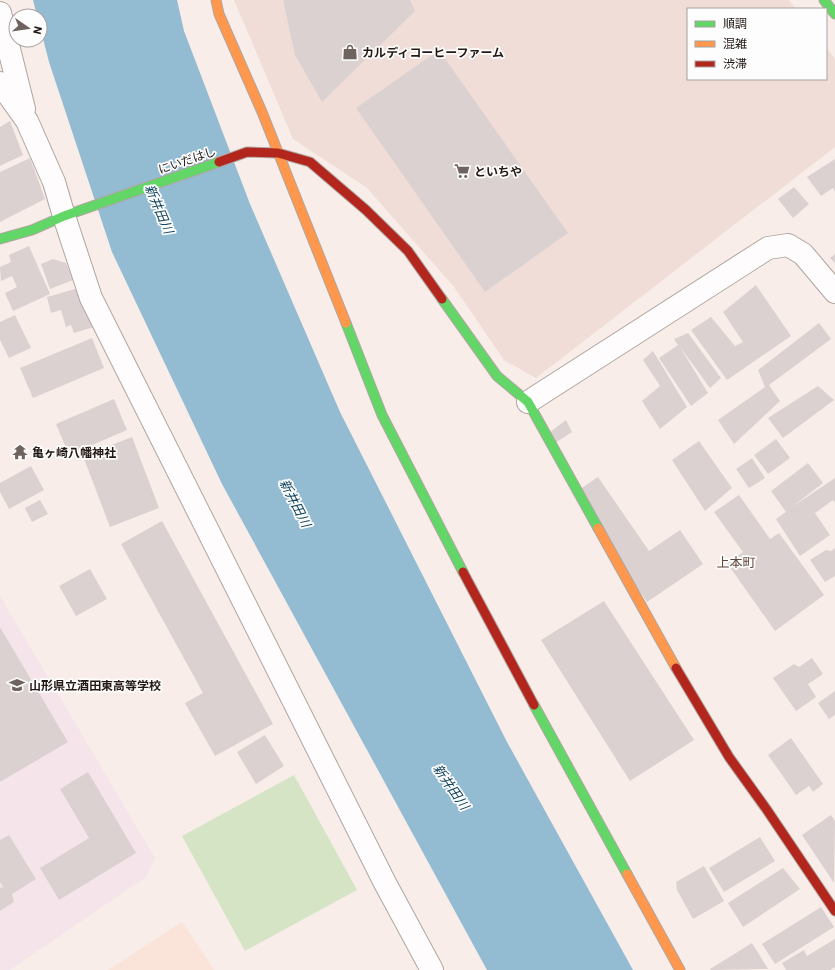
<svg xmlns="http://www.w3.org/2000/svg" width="835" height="970" font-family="'IBM Plex Sans','Noto Sans JP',sans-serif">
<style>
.commercial{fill:#f0ddd8}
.built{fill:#fae4d9}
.education{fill:#f5e5eb}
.green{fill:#d5e4c5}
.water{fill:#93bbd2}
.building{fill:#dcd1d1}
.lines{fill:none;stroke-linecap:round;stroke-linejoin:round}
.street-casing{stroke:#afa6a0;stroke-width:24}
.fast-casing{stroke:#afa6a0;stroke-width:11}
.slow-casing{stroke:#afa6a0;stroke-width:11}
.jam-casing{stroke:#afa6a0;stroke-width:11}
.street{stroke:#fefcfc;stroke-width:22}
.fast{stroke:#63d668;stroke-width:9}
.slow{stroke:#ff974d;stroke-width:9}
.jam{stroke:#b3261e;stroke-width:9}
.labels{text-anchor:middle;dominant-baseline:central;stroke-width:3.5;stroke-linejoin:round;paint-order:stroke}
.poi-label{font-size:12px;font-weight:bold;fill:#231813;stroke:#fdfdfd;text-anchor:start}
.street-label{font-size:12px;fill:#231813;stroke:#fdfdfd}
.water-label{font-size:13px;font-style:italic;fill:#10445c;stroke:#fdfdfd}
.neighbourhood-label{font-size:13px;fill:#5f4639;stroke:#fdfdfd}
</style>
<rect width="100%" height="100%" fill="#f8ede8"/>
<!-- commercial -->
<path class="commercial" d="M 234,0 L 789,0 L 796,9 L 688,9 L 688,79 L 826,79 L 826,47 L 835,59 L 835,147 L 536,378 L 504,360 L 454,287 L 367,188 L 293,139 Z"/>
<!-- built -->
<path class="built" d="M 182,922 L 214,970 L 108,970 Z"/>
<!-- education -->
<path class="education" d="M 0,596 L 155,858 L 146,877 L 10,970 L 0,970 Z"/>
<!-- green -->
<path class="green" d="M 294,775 L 357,890 L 245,951 L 182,836 Z"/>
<!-- water -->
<path class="water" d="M 33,0 L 177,0 L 184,31 L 250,204 L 340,412 L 507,742 L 633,970 L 487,970 L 222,484 L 112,252 L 49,62 L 40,27 L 40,16 L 37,16 Z"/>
<!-- building -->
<path class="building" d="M 283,0 L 410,0 L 415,11 L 322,102 L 295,55 Z
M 439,50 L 568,233 L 485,292 L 356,108 Z
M 10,121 L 23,155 L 0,166 L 0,127 Z
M 30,158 L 45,199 L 0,222 L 0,172 Z
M 835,159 L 835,192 L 833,188 L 821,196 L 807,177 Z
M 794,187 L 809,204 L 793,218 L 778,199 Z
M 29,246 L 50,294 L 13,311 L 5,293 L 17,287 L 12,276 L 1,281 L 0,267 L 11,262 L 9,255 Z
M 835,254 L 835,263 L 830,258 Z
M 53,259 L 66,263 L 73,280 L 50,289 L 41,264 Z
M 756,285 L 791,336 L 727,380 L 691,330 L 711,317 L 735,346 L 743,342 L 723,312 Z
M 82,287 L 94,327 L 74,333 L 71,325 L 66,327 L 61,310 L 51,313 L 47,297 Z
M 15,315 L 31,348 L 9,358 L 0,340 L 0,322 Z
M 819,323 L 831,339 L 769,385 L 780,401 L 734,444 L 718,420 L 765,387 L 758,370 Z
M 688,333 L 721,378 L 710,388 L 680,347 L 708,393 L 691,406 L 659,358 L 678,345 L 674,339 Z
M 92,338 L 104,368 L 33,398 L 20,368 Z
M 653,351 L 687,407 L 660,429 L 642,401 L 660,386 L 643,360 Z
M 818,386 L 834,400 L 783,438 L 768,418 Z
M 114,399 L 127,430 L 69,455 L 56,424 Z
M 566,420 L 572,432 L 552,445 L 546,435 Z
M 132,437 L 159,508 L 110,527 L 83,456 Z
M 776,439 L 790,458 L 768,474 L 754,455 Z
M 699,441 L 732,488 L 705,511 L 672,460 Z
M 752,458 L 765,478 L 749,488 L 736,469 Z
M 808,463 L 823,483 L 792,507 L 835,478 L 835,503 L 833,500 L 815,513 L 830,535 L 800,556 L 776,519 L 786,512 L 771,491 Z
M 31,466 L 44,490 L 9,509 L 0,492 L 0,483 Z
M 598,477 L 649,551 L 680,530 L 703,564 L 647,602 L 573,494 Z
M 739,495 L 770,539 L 779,533 L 824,595 L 775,631 L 727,563 L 743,552 L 714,512 Z
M 40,500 L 48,514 L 32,522 L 25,508 Z
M 162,521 L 273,724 L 215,756 L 185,703 L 203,693 L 121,544 Z
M 835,548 L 835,576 L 825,582 L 810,560 L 826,550 L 831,551 Z
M 90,569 L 107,599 L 76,616 L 59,586 Z
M 604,601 L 694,740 L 630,781 L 541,640 Z
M 0,627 L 68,742 L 0,782 Z
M 812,658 L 823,674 L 808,684 L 816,697 L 796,711 L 773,678 L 794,664 L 799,667 Z
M 835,691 L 835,715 L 829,719 L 818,703 Z
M 265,735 L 284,766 L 256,784 L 237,752 Z
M 791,738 L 823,784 L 813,792 L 809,786 L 796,795 L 768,755 Z
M 88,772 L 136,853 L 59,900 L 40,868 L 89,838 L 60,789 Z
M 831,815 L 835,821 L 834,883 L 802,835 Z
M 9,835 L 36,879 L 12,894 L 14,902 L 0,911 L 0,888 L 3,887 L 0,882 L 0,840 Z
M 760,837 L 775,861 L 724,892 L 709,868 Z
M 704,866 L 724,901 L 693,919 L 677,890 L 676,882 Z
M 783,868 L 800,889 L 743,927 L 728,903 Z
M 821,907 L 834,927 L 775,964 L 762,944 Z
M 835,939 L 835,967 L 830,970 L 786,970 L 782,963 L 804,950 L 807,956 Z
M 752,943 L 768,969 L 711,970 L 710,969 Z"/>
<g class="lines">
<defs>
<path id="street" d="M 0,13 L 24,109
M 0,83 L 27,121 L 54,182 L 64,216 L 91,298 L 385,883 L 432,970
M 528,402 L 768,248 L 788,245 L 803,254 L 835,292"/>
<path id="fast" d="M 824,0 L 835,14
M 0,239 L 32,230 L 64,216 L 219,162
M 442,299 L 497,376 L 528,402 L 598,528
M 346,323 L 382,415 L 463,572
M 534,705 L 627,874"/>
<path id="slow" d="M 216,0 L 219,14 L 262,112 L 346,323
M 598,528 L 676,668
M 627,874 L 680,970"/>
<path id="jam" d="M 219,162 L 247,152 L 278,153 L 310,162 L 366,210 L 408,251 L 442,299
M 463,572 L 534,705
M 676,668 L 729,757 L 767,810 L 835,911"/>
</defs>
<!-- street casing -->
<use href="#street" class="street-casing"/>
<!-- fast casing -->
<use href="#fast" class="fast-casing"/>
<!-- slow casing -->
<use href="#slow" class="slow-casing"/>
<!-- jam casing -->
<use href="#jam" class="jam-casing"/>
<!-- street -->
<use href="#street" class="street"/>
<!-- fast -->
<use href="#fast" class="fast"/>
<!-- slow -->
<use href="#slow" class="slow"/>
<!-- jam -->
<use href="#jam" class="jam"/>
</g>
<!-- icons -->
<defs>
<symbol id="shop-bare" viewBox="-9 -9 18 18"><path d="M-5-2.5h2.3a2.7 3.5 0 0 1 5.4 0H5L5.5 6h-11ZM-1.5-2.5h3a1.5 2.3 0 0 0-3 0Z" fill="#6e635e" stroke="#fdfdfd" stroke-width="2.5" paint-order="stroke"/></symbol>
<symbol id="supermarket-bare" viewBox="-9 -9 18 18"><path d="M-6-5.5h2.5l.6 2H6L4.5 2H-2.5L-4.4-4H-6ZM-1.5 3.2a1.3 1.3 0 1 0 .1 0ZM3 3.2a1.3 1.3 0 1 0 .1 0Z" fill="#6e635e" stroke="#fdfdfd" stroke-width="2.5" paint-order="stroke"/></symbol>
<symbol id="temple-bare" viewBox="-9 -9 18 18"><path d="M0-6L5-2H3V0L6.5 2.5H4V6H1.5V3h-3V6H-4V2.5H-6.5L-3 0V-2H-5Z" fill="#6e635e" stroke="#fdfdfd" stroke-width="2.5" paint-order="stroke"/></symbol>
<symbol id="school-bare" viewBox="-9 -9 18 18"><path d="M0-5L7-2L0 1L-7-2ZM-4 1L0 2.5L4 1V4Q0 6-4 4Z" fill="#6e635e" stroke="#fdfdfd" stroke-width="2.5" paint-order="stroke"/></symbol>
</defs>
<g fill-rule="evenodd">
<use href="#shop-bare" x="339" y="41" width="22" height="22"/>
<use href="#supermarket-bare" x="451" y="160" width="22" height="22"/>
<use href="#temple-bare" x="9" y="441" width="22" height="22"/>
<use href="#school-bare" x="6" y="674" width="22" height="22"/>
</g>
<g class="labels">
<!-- poi labels -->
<g class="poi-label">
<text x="362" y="52">カルディコーヒーファーム</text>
<text x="474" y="171">といちや</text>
<text x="32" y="452">亀ヶ崎八幡神社</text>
<text x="29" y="685">山形県立酒田東高等学校</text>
</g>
<!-- street labels -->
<g class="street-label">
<text transform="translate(187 160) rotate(-19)">にいだはし</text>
</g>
<!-- water labels -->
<g class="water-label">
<text transform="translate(159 209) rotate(67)">新井田川</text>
<text transform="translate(295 503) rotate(63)">新井田川</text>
<text transform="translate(451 787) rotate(55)">新井田川</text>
</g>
<!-- neighbourhood labels -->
<g class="neighbourhood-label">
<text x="736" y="562">上本町</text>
</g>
</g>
<!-- legend -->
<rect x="687" y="8" width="140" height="72" fill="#fdfdfd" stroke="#a6a19f"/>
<rect x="695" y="21" width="20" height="6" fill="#63d668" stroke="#a6a19f"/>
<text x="723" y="28" font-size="12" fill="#231813">順調</text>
<rect x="695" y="41" width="20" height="6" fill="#ff974d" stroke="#a6a19f"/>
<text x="723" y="48" font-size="12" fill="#231813">混雑</text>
<rect x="695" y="61" width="20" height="6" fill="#b3261e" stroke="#a6a19f"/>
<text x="723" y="68" font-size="12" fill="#231813">渋滞</text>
<!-- north arrow -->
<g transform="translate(28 28) rotate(103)"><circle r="19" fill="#fdfdfd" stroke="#a6a19f"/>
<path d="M0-3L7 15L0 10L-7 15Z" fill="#6e635e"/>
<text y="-6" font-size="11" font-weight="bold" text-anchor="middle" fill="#231813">N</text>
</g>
</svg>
